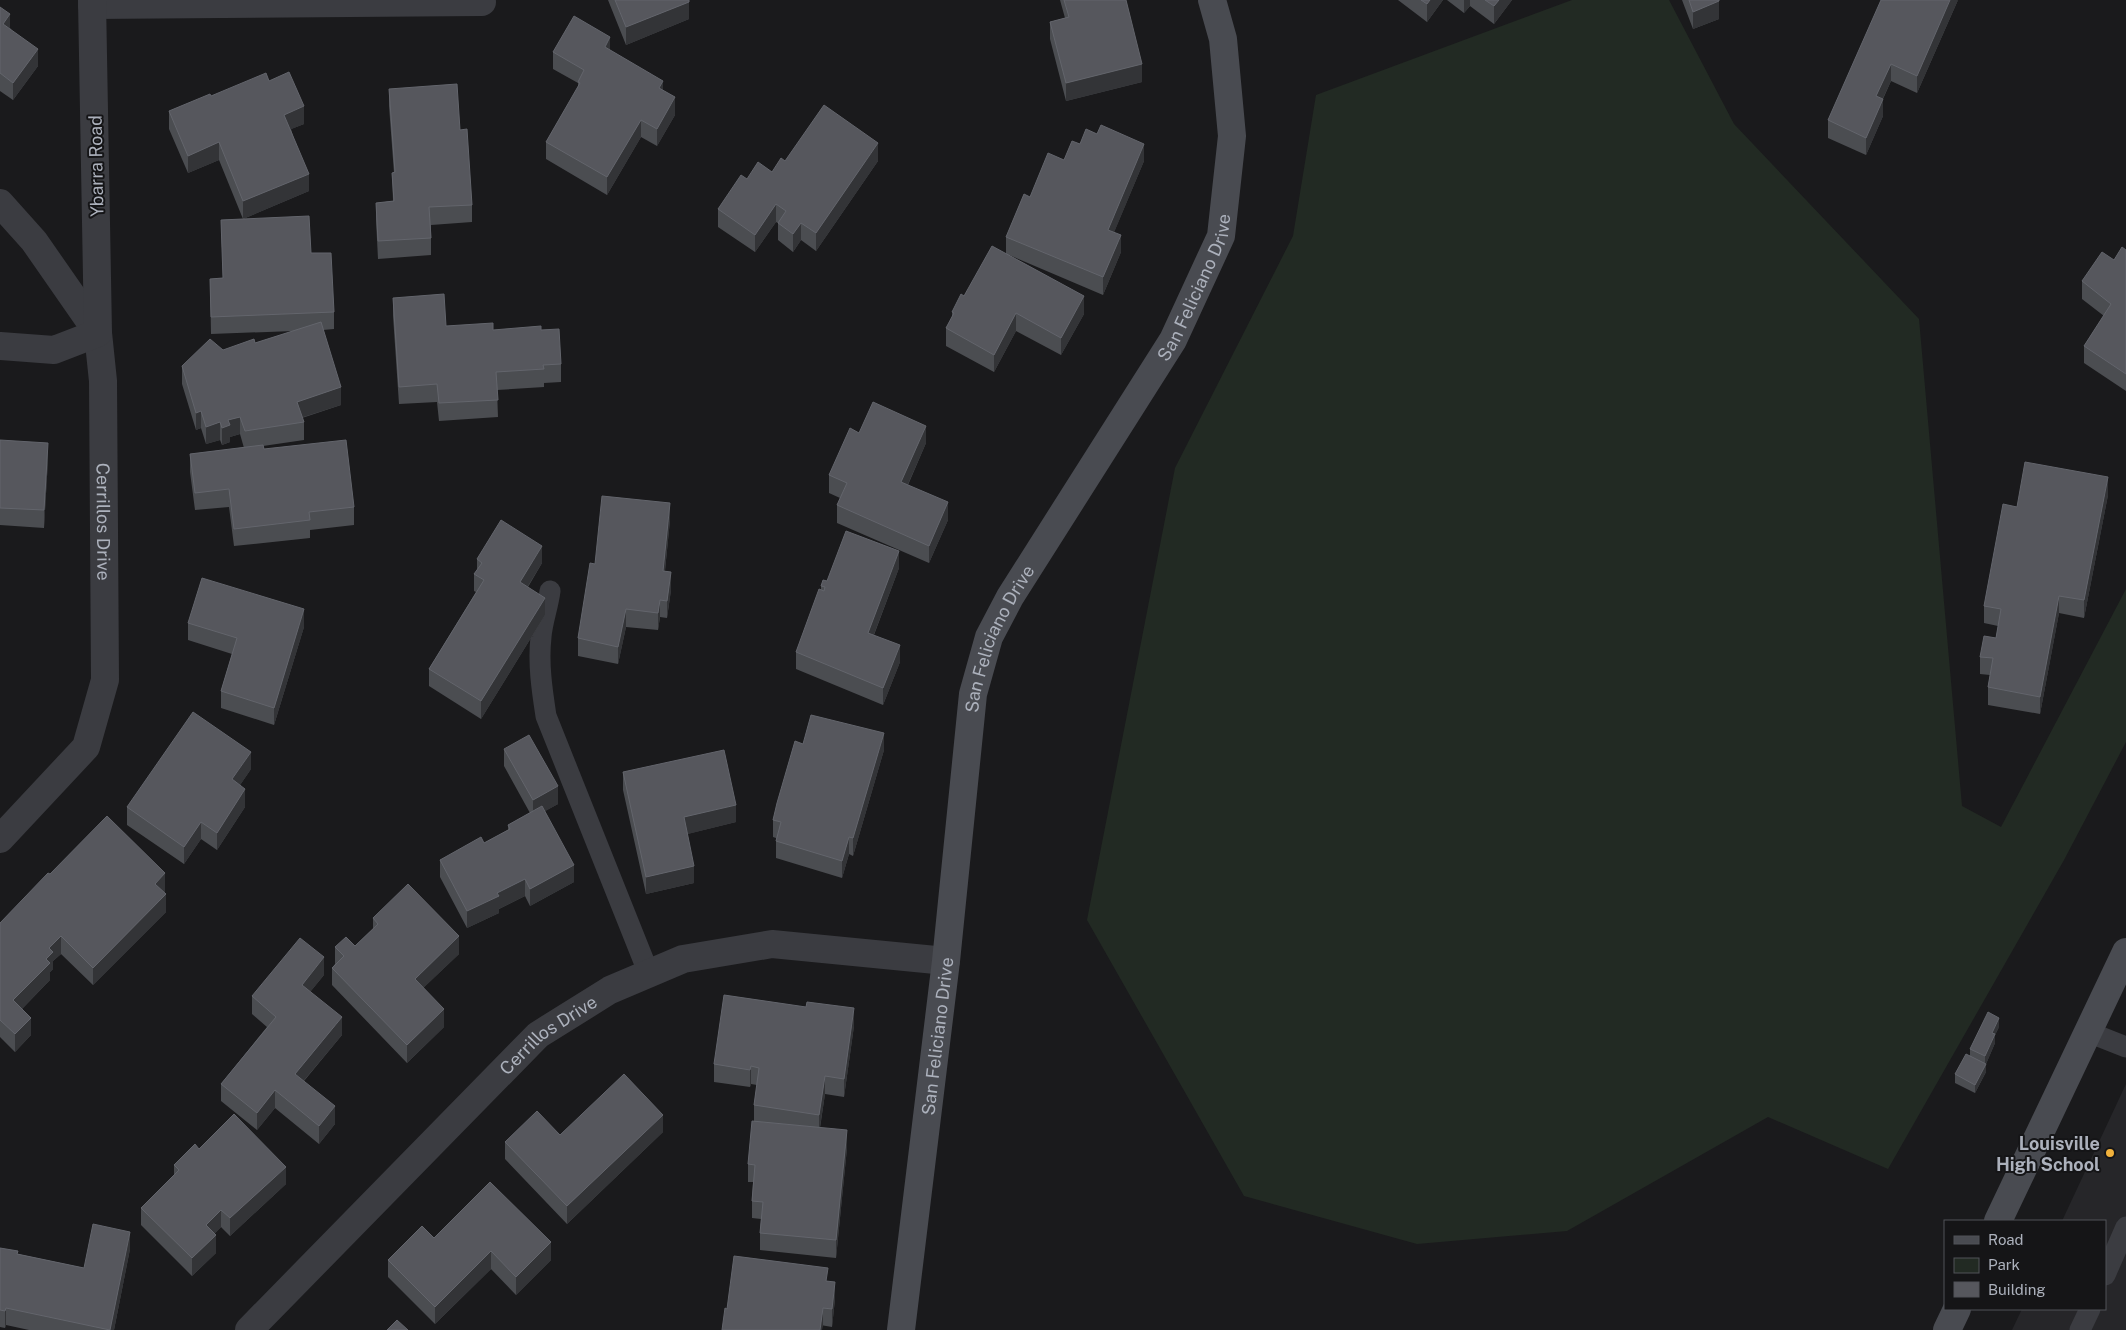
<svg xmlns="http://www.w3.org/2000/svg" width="2126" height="1330" font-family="'Public Sans',sans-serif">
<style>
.built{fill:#262629}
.green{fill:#222a23}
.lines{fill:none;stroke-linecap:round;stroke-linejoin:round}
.lane{stroke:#3b3c41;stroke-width:21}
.street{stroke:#3b3c41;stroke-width:28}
.secondary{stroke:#494b51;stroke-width:28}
.wall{fill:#4b4d51}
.shaded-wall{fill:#333437}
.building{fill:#56575d;stroke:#63656c}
.poi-dot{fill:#f2b23c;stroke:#151517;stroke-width:2}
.labels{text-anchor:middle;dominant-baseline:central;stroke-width:4;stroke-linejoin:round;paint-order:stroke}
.street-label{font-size:18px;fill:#acb1bc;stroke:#151517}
.poi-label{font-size:18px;font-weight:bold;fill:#acb1bc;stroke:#151517;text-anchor:end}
</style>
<rect width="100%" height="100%" fill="#1a1a1c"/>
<!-- built -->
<path class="built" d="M 2126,1084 L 2126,1330 L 2012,1330 L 2022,1309 L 2105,1309 L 2105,1221 L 2062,1221 Z"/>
<!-- green -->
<path class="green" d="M 1572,0 L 1669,0 L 1734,124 L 1919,319 L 1962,806 L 2001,827 L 2126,589 L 2126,742 L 2064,860 L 1888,1169 L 1768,1117 L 1567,1231 L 1417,1244 L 1244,1196 L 1087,920 L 1175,468 L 1293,236 L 1316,95 Z"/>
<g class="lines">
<!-- lane -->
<path class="lane" d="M 550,591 C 548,607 542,622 541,637 C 538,663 542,690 546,716 L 649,974
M 2088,1032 L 2126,1047
M 2105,1275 L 2126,1227
M 2080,1330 L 2090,1309"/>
<!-- street -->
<g class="street">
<path d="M 92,5 L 482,2"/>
<path id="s1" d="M 0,203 L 34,241 L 98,333 L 103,381 L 105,680 L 86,747 L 0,839"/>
<path d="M 0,346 L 54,350 L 98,333 L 92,0"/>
<path id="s2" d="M 249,1330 L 538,1035 L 610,990 L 683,959 L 772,944 L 946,961"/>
</g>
<!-- secondary -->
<g class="secondary">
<path d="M 1998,1221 L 2126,952"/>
<path id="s3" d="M 901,1330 L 946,961 L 973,694 L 989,637 L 1010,597 L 1173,340 L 1221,236 L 1232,136 L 1223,39 L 1212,0"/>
<path d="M 1947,1330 L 1957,1309"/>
</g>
</g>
<!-- wall -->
<path class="wall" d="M 608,0 L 689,0 L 689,19 L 626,45 Z
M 1060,0 L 1126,0 L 1142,82 L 1066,101 L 1050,39 L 1050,22 L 1065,18 Z
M 1398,0 L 1443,0 L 1427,22 Z
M 1447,0 L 1512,0 L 1494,24 L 1470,6 L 1464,13 Z
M 1682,0 L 1719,0 L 1719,19 L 1693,29 Z
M 1958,0 L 1917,93 L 1891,81 L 1883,99 L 1883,116 L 1866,155 L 1828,138 L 1828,120 Z
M 0,7 L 10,28 L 38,66 L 13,100 L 0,91 Z
M 610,50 L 663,90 L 675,115 L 657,146 L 641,137 L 607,195 L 546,159 L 546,142 L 578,88 L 578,83 L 553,69 L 553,52 Z
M 269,81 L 304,124 L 291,129 L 309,191 L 243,219 L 311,253 L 334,312 L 334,329 L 323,330 L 341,405 L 302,418 L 304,422 L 304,440 L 263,446 L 264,449 L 354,507 L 354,525 L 310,530 L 310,538 L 234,546 L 229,507 L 195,510 L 190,472 L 190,454 L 244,448 L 240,434 L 230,437 L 230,442 L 222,445 L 220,440 L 206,444 L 201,428 L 196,430 L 182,384 L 182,366 L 223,350 L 255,343 L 294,331 L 211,334 L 210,279 L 223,278 L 221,220 L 243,219 L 219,160 L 188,173 L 169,129 L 169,111 L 211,96 Z
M 389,89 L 460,130 L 472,205 L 472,222 L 431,225 L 431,255 L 378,259 L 376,220 L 376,203 L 393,201 L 392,173 L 394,173 L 389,106 Z
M 1080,144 L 1144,161 L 1114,232 L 1121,252 L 1103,295 L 1009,255 L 1084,314 L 1061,355 L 1016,331 L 994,372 L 946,346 L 946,328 L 952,318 L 952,312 L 964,296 L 1006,254 L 1006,237 L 1030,197 Z
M 785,161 L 878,161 L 816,251 L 801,240 L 793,252 L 778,240 L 778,223 L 776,222 L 755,252 L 718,227 L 718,209 L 747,179 L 772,172 Z
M 2126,250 L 2126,391 L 2084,363 L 2084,346 L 2104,316 L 2082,299 L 2082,281 L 2114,260 Z
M 393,298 L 446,326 L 493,330 L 541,330 L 561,364 L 561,382 L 544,383 L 544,387 L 497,390 L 498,417 L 439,421 L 437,402 L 399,404 L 393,316 Z
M 859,433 L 926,443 L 908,485 L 948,520 L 929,563 L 837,523 L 837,505 L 840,498 L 829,493 L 829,475 Z
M 0,440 L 48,460 L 44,528 L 0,525 Z
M 2108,495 L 2084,618 L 2059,613 L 2040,714 L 1988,705 L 1988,687 L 1990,675 L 1980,674 L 1980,657 L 1996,638 L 1998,626 L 1984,623 L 1984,606 L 2017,507 Z
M 670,520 L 665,571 L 671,590 L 667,618 L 660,617 L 658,630 L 626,627 L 618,664 L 578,656 L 578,638 L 595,564 Z
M 477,559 L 542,563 L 528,587 L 545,615 L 481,719 L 429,686 L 429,669 L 476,592 L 474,591 L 474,574 L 477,570 Z
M 899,568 L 874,635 L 900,662 L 883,705 L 796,669 L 796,652 L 821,590 L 821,586 L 827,581 Z
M 188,623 L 304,627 L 274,725 L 221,708 L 221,691 L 232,654 L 188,640 Z
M 803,744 L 884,750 L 853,856 L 849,854 L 842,878 L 776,858 L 776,838 L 773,837 L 773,820 Z
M 504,749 L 558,804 L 545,811 L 574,882 L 530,906 L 525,896 L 499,909 L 499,913 L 467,928 L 440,877 L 440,860 L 484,843 L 508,830 L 508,825 L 530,813 L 504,766 Z
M 251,769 L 240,785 L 245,807 L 217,850 L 201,839 L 184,864 L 127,825 L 127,807 Z
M 623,772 L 736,822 L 687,834 L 694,883 L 646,894 L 623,790 Z
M 50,874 L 165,891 L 164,892 L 166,912 L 93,985 L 61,954 L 53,961 L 53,969 L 50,972 L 50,980 L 22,1009 L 31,1035 L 15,1052 L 0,1037 L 0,923 Z
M 373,918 L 459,954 L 423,988 L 444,1027 L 407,1063 L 332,985 L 332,968 L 335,964 L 335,947 L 355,946 L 373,929 Z
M 324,975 L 310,992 L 342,1035 L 304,1081 L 335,1124 L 319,1144 L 275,1108 L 257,1130 L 221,1101 L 221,1084 L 267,1027 L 252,1014 L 252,996 Z
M 854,1026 L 844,1097 L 825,1094 L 820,1128 L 847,1148 L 836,1258 L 760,1250 L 760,1233 L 761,1219 L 752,1218 L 752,1201 L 753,1182 L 748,1182 L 748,1164 L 754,1122 L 754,1105 L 757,1085 L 751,1084 L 750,1087 L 714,1082 L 714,1064 Z
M 1999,1027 L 1995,1035 L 1995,1043 L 1986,1064 L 1986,1072 L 1975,1093 L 1955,1083 L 1955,1074 L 1970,1055 L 1970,1049 Z
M 663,1132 L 567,1224 L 505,1159 L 505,1142 L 560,1135 Z
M 199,1149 L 286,1184 L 230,1236 L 221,1227 L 214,1234 L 216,1253 L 192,1276 L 141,1225 L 141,1208 L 174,1175 L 174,1165 Z
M 434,1238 L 551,1260 L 516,1295 L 491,1269 L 435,1324 L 388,1277 L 388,1260 Z
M 0,1248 L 18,1254 L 84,1268 L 130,1249 L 114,1330 L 29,1330 L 6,1325 L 5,1328 L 0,1327 Z
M 828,1281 L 835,1299 L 832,1327 L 727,1309 Z"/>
<!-- shaded-wall -->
<path class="shaded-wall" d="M 1430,0 L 1443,0 L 1427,22 L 1427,4 Z
M 1464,0 L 1470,0 L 1470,6 L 1464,13 Z
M 1499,0 L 1512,0 L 1494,24 L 1494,6 Z
M 1950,0 L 1958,0 L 1917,93 L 1917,76 Z
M 1719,1 L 1719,19 L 1693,29 L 1693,12 Z
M 689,2 L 689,19 L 626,45 L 626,27 Z
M 10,14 L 10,32 L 3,24 Z
M 610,37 L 610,55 L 605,47 Z
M 38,49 L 38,66 L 13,100 L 13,83 Z
M 1142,64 L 1142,82 L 1066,101 L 1066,83 Z
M 1891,64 L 1891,81 L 1876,113 L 1876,96 Z
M 663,81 L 663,98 L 659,88 Z
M 675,97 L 675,115 L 657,146 L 657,129 Z
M 1883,99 L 1883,116 L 1866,155 L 1866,138 Z
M 304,106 L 304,124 L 284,132 L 284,115 Z
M 641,120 L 641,137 L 607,195 L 607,177 Z
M 219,142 L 219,160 L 188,173 L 188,156 Z
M 878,143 L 878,161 L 816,251 L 816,233 Z
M 1144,144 L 1144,161 L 1108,247 L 1108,230 Z
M 309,174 L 309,191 L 243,219 L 243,201 Z
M 776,204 L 776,222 L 755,252 L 755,235 Z
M 801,223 L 801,240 L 793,252 L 793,234 Z
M 1121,235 L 1121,252 L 1103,295 L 1103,277 Z
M 1084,296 L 1084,314 L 1061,355 L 1061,338 Z
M 1016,313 L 1016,331 L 994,372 L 994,355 Z
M 341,387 L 341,405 L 297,419 L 297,402 Z
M 201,411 L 201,428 L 196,430 L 196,413 Z
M 240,417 L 240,434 L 230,437 L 230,442 L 222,445 L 222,428 L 228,420 Z
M 220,422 L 220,440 L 206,444 L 206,427 Z
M 926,426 L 926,443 L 901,500 L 901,482 Z
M 48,443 L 48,460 L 44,528 L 44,510 Z
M 2108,477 L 2108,495 L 2084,618 L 2084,600 Z
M 948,502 L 948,520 L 929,563 L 929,546 Z
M 670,503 L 670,520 L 663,589 L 663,571 Z
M 542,546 L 542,563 L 520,599 L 520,582 Z
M 899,551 L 899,568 L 868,650 L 868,633 Z
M 671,572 L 671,590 L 667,618 L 667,601 Z
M 2059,596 L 2059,613 L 2040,714 L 2040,697 Z
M 545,598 L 545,615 L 481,719 L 481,701 Z
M 660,600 L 660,617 L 658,630 L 658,613 Z
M 304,609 L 304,627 L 274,725 L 274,708 Z
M 626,609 L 626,627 L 618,664 L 618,647 Z
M 900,645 L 900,662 L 883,705 L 883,688 Z
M 884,733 L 884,750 L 853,856 L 853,838 Z
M 251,752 L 251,769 L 232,797 L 232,779 Z
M 558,786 L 558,804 L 533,818 L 533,800 Z
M 245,789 L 245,807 L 217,850 L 217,833 Z
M 736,805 L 736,822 L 684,835 L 684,817 Z
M 201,822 L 201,839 L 184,864 L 184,847 Z
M 849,837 L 849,854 L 842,878 L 842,861 Z
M 574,865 L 574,882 L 530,906 L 530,889 Z
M 694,866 L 694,883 L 646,894 L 646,877 Z
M 165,873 L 165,891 L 155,901 L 155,884 Z
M 525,879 L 525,896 L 499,909 L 499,913 L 467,928 L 467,911 L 497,893 Z
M 166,894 L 166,912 L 93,985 L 93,968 Z
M 61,936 L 61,954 L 53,961 L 53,969 L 50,972 L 50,980 L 13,1018 L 13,1000 L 46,959 L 49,948 Z
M 459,936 L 459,954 L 415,996 L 415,979 Z
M 324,957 L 324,975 L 302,1002 L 302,985 Z
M 854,1008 L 854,1026 L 844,1097 L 844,1079 Z
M 444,1009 L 444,1027 L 407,1063 L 407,1045 Z
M 342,1017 L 342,1035 L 295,1091 L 295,1074 Z
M 31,1018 L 31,1035 L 15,1052 L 15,1034 Z
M 1999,1018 L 1999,1027 L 1995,1035 L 1995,1043 L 1986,1064 L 1986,1072 L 1975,1093 L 1975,1085 L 1985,1065 L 1985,1056 L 1992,1033 Z
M 751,1066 L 751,1084 L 750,1087 L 750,1070 Z
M 825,1076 L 825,1094 L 819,1133 L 819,1115 Z
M 275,1090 L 275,1108 L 257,1130 L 257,1113 Z
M 335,1106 L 335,1124 L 319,1144 L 319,1126 Z
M 663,1115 L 663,1132 L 567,1224 L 567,1206 Z
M 847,1130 L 847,1148 L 836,1258 L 836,1240 Z
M 286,1167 L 286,1184 L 230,1236 L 230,1218 Z
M 221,1210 L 221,1227 L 206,1243 L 206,1225 Z
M 130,1232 L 130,1249 L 114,1330 L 110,1330 Z
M 216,1235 L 216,1253 L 192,1276 L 192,1258 Z
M 551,1242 L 551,1260 L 516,1295 L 516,1277 Z
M 491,1251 L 491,1269 L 435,1324 L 435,1307 Z
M 835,1282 L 835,1299 L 832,1327 L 832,1309 Z
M 6,1308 L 6,1325 L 5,1328 L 5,1311 Z
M 823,1308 L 823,1326 L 822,1330 L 820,1330 Z"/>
<!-- building -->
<path class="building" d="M 615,0 L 689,0 L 689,2 L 626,27 Z
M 1064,0 L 1126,0 L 1142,64 L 1066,83 L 1050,22 L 1069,17 Z
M 1421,0 L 1430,0 L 1427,4 Z
M 1485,0 L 1499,0 L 1494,6 Z
M 1689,0 L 1719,0 L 1719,1 L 1693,12 Z
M 1881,0 L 1950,0 L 1917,76 L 1891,64 L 1876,96 L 1883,99 L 1866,138 L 1828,120 Z
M 0,7 L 10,14 L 3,24 L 38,49 L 13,83 L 0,73 Z
M 574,16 L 610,37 L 605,47 L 663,81 L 659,88 L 675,97 L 657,129 L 641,120 L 607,177 L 546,142 L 580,83 L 578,82 L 584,70 L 553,52 Z
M 289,72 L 304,106 L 284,115 L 309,174 L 243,201 L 219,142 L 188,156 L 169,111 L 210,94 L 211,96 L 266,73 L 269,81 Z
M 457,84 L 460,130 L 467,129 L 472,205 L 429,207 L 431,238 L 378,241 L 376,203 L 394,201 L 392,173 L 395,172 L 389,89 Z
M 824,105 L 878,143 L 816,233 L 801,223 L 793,234 L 778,223 L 786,211 L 776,204 L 755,235 L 718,209 L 741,175 L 747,179 L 758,162 L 772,172 L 781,158 L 785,161 Z
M 1101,125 L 1144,144 L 1108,230 L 1121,235 L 1103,277 L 1006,237 L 1024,194 L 1030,197 L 1048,153 L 1064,160 L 1072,141 L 1080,144 L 1086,129 L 1097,134 Z
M 309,216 L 311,253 L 331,253 L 334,312 L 211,317 L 210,279 L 223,278 L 221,220 Z
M 992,246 L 1084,296 L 1061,338 L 1016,313 L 994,355 L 946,328 L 954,313 L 952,312 L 961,294 L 964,296 Z
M 2122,247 L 2126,250 L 2126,374 L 2084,346 L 2111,304 L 2082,281 L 2102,252 L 2114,260 Z
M 444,294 L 446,326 L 493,323 L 493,330 L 541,326 L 541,330 L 559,329 L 561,364 L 543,365 L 544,369 L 496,372 L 498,400 L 439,403 L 437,384 L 399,387 L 393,298 Z
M 321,322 L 341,387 L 297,402 L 304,422 L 245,431 L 240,417 L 228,420 L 230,425 L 222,428 L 220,422 L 206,427 L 201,411 L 196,413 L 182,366 L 210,339 L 223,350 L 254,339 L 255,343 Z
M 873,402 L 926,426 L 901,482 L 948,502 L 929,546 L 837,505 L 847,483 L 829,475 L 850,428 L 859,433 Z
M 0,440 L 48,443 L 44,510 L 0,508 Z
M 346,440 L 354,507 L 309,512 L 310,520 L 234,529 L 229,489 L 195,493 L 190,454 L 263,445 L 264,449 Z
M 2025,462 L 2108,477 L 2084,600 L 2059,596 L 2040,697 L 1988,687 L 1993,658 L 1980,657 L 1984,636 L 1996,638 L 2001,609 L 1984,606 L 2003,504 L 2017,507 Z
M 602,496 L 670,503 L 663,571 L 671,572 L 667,601 L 660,600 L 658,613 L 626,609 L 618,647 L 578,638 L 590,563 L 595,564 Z
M 501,520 L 542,546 L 520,582 L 545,598 L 481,701 L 429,669 L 484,580 L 474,574 L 482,563 L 477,559 Z
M 846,531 L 899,551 L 868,633 L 900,645 L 883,688 L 796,652 L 819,589 L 824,591 L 825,587 L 821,586 L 823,580 L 827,581 Z
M 202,578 L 304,609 L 274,708 L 221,691 L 237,638 L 188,623 Z
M 193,712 L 251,752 L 232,779 L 245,789 L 217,833 L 201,822 L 184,847 L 127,807 Z
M 811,715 L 884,733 L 853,838 L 849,837 L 842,861 L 776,841 L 781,822 L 773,820 L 777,803 L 795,741 L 803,744 Z
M 529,735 L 558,786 L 533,800 L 504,749 Z
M 724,750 L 736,805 L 684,817 L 694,866 L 646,877 L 623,772 Z
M 542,806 L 574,865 L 530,889 L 525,879 L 497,893 L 499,896 L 467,911 L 440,860 L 481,837 L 484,843 L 510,829 L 508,825 Z
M 107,816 L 165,873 L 155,884 L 166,894 L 93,968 L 61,936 L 49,948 L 53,952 L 46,959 L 50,963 L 13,1000 L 31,1018 L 15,1034 L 0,1020 L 0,923 L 48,873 L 50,874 Z
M 408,884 L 459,936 L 415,979 L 444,1009 L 407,1045 L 332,968 L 344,956 L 335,947 L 346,937 L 355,946 L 378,924 L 373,918 Z
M 300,938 L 324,957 L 302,985 L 342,1017 L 295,1074 L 335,1106 L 319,1126 L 275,1090 L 257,1113 L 221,1084 L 276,1017 L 252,996 Z
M 724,995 L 806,1007 L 807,1002 L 854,1008 L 844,1079 L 825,1076 L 819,1115 L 754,1105 L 759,1068 L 751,1066 L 750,1070 L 714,1064 Z
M 1988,1012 L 1999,1018 L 1992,1033 L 1995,1034 L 1985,1056 L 1970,1049 Z
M 1966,1054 L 1986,1064 L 1975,1085 L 1955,1074 Z
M 624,1074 L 663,1115 L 567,1206 L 505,1142 L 537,1111 L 560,1135 Z
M 234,1114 L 286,1167 L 230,1218 L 221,1210 L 206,1225 L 216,1235 L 192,1258 L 141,1208 L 179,1170 L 174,1165 L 195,1144 L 199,1149 Z
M 752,1121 L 847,1130 L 836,1240 L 760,1233 L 763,1202 L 752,1201 L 755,1165 L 748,1164 Z
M 490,1182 L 551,1242 L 516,1277 L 491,1251 L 435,1307 L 388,1260 L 422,1226 L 434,1238 Z
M 93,1224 L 130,1232 L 110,1330 L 6,1308 L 5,1311 L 0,1310 L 0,1248 L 18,1251 L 17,1254 L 84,1268 Z
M 734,1256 L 828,1268 L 826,1281 L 835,1282 L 832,1309 L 823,1308 L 820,1330 L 722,1330 L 725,1308 L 727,1309 Z
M 397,1320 L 408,1330 L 387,1330 Z"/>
<!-- markers -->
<circle class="poi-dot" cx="2110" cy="1153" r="5"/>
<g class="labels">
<!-- street labels -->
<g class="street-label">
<text transform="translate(96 166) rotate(-91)">Ybarra Road</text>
<text stroke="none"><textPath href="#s3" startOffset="1106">San Feliciano Drive</textPath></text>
<text stroke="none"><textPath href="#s1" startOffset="352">Cerrillos Drive</textPath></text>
<text stroke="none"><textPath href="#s3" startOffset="701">San Feliciano Drive</textPath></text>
<text stroke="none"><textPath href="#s2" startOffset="421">Cerrillos Drive</textPath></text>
<text stroke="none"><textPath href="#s3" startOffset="296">San Feliciano Drive</textPath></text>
</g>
<!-- poi labels -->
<g class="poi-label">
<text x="2100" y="1143">Louisville<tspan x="2100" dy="21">High School</tspan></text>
</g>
</g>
<!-- legend -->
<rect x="1944" y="1220" width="162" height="90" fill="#151517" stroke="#515359"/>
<rect x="1954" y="1236" width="25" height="8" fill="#494b51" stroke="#515359"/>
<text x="1988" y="1245" font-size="15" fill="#acb1bc">Road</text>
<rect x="1954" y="1258" width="25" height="15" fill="#222a23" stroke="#515359"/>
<text x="1988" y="1270" font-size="15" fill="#acb1bc">Park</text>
<rect x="1954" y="1282" width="25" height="15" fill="#56575d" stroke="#515359"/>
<text x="1988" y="1295" font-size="15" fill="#acb1bc">Building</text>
</svg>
